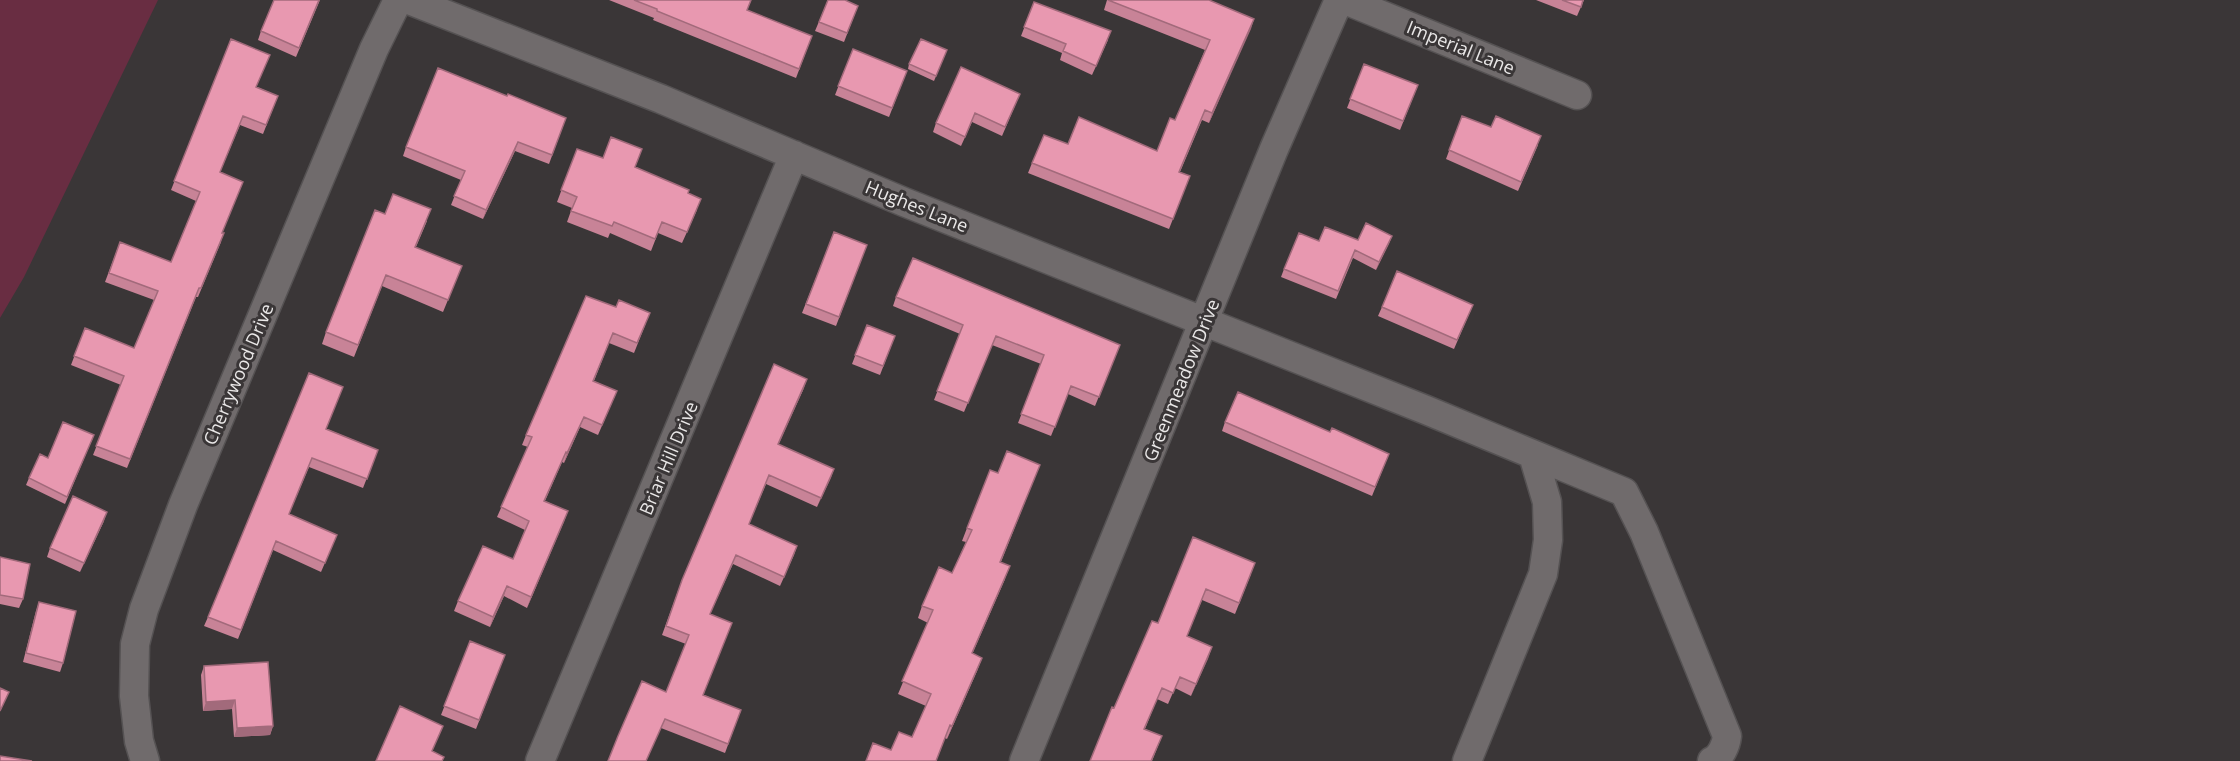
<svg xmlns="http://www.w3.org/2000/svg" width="2240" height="761" font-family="'Open Sans',sans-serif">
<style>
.green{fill:#692d42}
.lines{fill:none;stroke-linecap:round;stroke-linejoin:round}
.minor-casing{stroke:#555253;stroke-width:31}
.minor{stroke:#706b6c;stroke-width:28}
.wall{fill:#c88397}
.shaded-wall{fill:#a26a7b}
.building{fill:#e898b0;stroke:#a26a7b;stroke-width:1.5}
.labels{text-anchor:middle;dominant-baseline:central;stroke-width:6;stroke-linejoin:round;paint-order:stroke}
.street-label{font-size:18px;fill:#eae8e8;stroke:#3a3637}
</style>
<rect width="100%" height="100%" fill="#3a3637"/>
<!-- green -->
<path class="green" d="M 0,0 L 158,0 L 24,277 L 0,318 Z"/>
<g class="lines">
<defs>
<path id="minor" d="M 409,0 L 661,99 L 904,202 L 1426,410 L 1624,492 L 1644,532 L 1727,736 C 1726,745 1721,757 1712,761
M 1345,0 L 1577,95
M 145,761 L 139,741 L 134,696 L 135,644 L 144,609 L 183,505 L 374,49 L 398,0
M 540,761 L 794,155
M 1024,761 L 1274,149 L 1339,0
M 1467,761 L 1543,574 L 1548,540 L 1547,502 L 1533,455"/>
</defs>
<!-- minor casing -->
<use href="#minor" class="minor-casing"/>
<!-- minor -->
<use href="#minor" class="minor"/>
</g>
<!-- wall -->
<path class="wall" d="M 320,0 L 296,57 L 258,40 L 261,31 Z
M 609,0 L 751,0 L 747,10 L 812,36 L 796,78 L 653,20 L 654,18 Z
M 828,0 L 858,6 L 844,42 L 815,31 Z
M 1107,0 L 1254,19 L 1209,123 L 1202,120 L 1180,172 L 1190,176 L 1169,229 L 1028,173 L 1032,163 L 1068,144 L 1157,151 L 1175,120 L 1205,50 L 1104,10 Z
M 1536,0 L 1584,0 L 1577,16 Z
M 1034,2 L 1108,40 L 1092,75 L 1060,60 L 1062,53 L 1021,36 Z
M 231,39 L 257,87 L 278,96 L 263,134 L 240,125 L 220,172 L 222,233 L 221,242 L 198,297 L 196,297 L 127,468 L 93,455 L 121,385 L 71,365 L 85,328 L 134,348 L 154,300 L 105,282 L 120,242 L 171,262 L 196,201 L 171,190 Z
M 853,49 L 907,71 L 889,117 L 835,95 Z
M 947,50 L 934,81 L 908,69 L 909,64 Z
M 1364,64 L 1418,85 L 1400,130 L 1347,108 Z
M 1020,94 L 1002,136 L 972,122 L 961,146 L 933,132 L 936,123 Z
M 507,96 L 566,118 L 549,164 L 515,151 L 483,219 L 451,205 L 461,180 L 403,156 L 406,147 Z
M 1462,116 L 1538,145 L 1518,191 L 1446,159 Z
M 577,149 L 603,158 L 636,167 L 688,193 L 697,210 L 682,243 L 658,233 L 651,251 L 610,233 L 608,238 L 567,222 L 572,208 L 557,202 Z
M 385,214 L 427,221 L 416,247 L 457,278 L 443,312 L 382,286 L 354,357 L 322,344 L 326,332 Z
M 834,232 L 867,245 L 836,326 L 802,313 Z
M 1392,236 L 1376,270 L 1353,258 L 1336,299 L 1281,277 L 1284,269 L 1319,241 L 1358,240 Z
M 586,296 L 646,323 L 634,353 L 609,343 L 594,381 L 617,391 L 598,435 L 580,427 L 564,463 L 562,462 L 545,501 L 568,511 L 527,608 L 504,596 L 490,627 L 454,611 L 458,601 L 513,559 L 525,530 L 497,517 L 528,447 L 522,445 L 526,435 Z
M 896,297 L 1120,345 L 1095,406 L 1068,394 L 1051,436 L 1018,423 L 1041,364 L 992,345 L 964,412 L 934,400 L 960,334 L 893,306 Z
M 1473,305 L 1454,349 L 1378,316 L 1382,307 Z
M 867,325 L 895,336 L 880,375 L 852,364 Z
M 804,388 L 778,444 L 834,469 L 817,507 L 766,484 L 749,524 L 797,546 L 794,555 L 780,586 L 733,564 L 710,614 L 704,695 L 741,710 L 725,753 L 661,728 L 666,692 L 686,644 L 662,635 L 682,580 Z
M 1225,422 L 1389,454 L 1372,496 L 1222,431 Z
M 327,429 L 378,450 L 363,488 L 309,467 L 289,514 L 337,535 L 321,572 L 273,550 L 238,639 L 204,626 L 208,617 Z
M 94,435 L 65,504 L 26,485 L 29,478 L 48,458 Z
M 998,473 L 1035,477 L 1001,562 L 1005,579 L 972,654 L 982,658 L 977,671 L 947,739 L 945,738 L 891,750 L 912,737 L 926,706 L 898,694 L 928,623 L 918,618 L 922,606 L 952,573 L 966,542 L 962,541 L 967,528 Z
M 104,521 L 80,572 L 47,557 L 50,548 Z
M 1193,537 L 1251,574 L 1235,614 L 1202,600 L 1187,636 L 1212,647 L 1191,696 L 1175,688 L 1168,704 L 1157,699 L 1145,729 L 1162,736 L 1152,761 L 1090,761 L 1114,708 L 1158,623 Z
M 0,557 L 23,599 L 19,608 L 0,604 Z
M 39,602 L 63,663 L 60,672 L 23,662 L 36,611 Z
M 470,641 L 505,655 L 476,729 L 441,715 Z
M 204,666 L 273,726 L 270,735 L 234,737 L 232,709 L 203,711 L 201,675 Z"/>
<!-- shaded-wall -->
<path class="shaded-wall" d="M 1254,19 L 1251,29 L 1209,123 L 1212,113 Z
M 518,142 L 515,151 L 483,219 L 486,210 Z
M 1392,236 L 1389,244 L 1376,270 L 1379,262 Z
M 807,379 L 804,388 L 775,453 L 778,444 Z
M 584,417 L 580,427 L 564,463 L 567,453 Z
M 834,469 L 831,478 L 817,507 L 821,498 Z
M 568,511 L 564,522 L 527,608 L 531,597 Z
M 107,512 L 104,521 L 80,572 L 84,563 Z
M 1010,566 L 1005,579 L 967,666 L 972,653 Z
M 507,586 L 504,596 L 490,627 L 493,617 Z
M 1212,647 L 1208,659 L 1191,696 L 1196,684 Z
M 982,658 L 977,671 L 947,739 L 952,726 Z
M 235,700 L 232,709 L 203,711 L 206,702 Z
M 273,726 L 270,735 L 234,737 L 237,728 Z"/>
<!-- building -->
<path class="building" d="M 274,0 L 319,0 L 299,48 L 261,31 Z
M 634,0 L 751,0 L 747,10 L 812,36 L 799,69 L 657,11 L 657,9 Z
M 828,0 L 845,0 L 858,6 L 847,33 L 819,22 Z
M 1108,0 L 1209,0 L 1254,19 L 1212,113 L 1205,110 L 1179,172 L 1190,176 L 1173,219 L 1032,163 L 1044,135 L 1068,144 L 1079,117 L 1157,151 L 1170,118 L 1175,120 L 1210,40 Z
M 1562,0 L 1583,0 L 1581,7 Z
M 1034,2 L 1111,31 L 1096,66 L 1063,51 L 1066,44 L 1024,27 Z
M 231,39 L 270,55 L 256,87 L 278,96 L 266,125 L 243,116 L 220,172 L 243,182 L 222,233 L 224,233 L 201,288 L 199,288 L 130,459 L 96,446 L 124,376 L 74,356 L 85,328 L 134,348 L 158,291 L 109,273 L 120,242 L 171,262 L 200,192 L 174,181 Z
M 921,39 L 947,50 L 936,76 L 909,64 Z
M 853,49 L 907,71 L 892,108 L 838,86 Z
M 1364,64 L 1418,85 L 1403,121 L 1350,99 Z
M 961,67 L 1020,94 L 1005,127 L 975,113 L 965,137 L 936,123 Z
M 438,68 L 507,96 L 508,94 L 566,118 L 552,155 L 518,142 L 486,210 L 454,196 L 465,171 L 406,147 Z
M 1462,116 L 1491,127 L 1496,116 L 1541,136 L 1521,182 L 1449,150 Z
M 611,137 L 642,149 L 635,167 L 689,190 L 688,193 L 701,199 L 687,232 L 662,222 L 655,239 L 614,222 L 612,226 L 571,211 L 577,197 L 561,190 L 577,149 L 603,158 Z
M 393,194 L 431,209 L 415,247 L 462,266 L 448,300 L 386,275 L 358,345 L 326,332 L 375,210 L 385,214 Z
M 1366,223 L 1392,236 L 1379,262 L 1355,250 L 1338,291 L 1284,269 L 1299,233 L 1319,241 L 1325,227 L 1358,240 Z
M 834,232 L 867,245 L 839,317 L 806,304 Z
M 913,258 L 1120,345 L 1099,397 L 1071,386 L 1055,427 L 1021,414 L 1044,355 L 996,336 L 968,403 L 937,391 L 963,325 L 896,297 Z
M 1397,271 L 1473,305 L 1457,340 L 1382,307 Z
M 586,296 L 616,307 L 619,300 L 650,313 L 637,343 L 613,333 L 593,381 L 617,391 L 602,425 L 584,417 L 567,453 L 566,452 L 544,501 L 568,511 L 531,597 L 507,586 L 493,617 L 458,601 L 483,546 L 513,559 L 529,521 L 501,507 L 532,437 L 526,435 Z
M 867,325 L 895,336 L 883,366 L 855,355 Z
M 774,364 L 807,379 L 778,444 L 834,469 L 821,498 L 769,475 L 749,524 L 797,546 L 784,577 L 736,555 L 710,614 L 732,623 L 703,695 L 741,710 L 728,744 L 665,719 L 646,761 L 608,761 L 618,736 L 642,681 L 666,692 L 689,635 L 666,626 L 682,580 Z
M 309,373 L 343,387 L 326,429 L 378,450 L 367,479 L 312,458 L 289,514 L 337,535 L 325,563 L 276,541 L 241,630 L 208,617 Z
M 1238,392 L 1330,432 L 1332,428 L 1389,454 L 1375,487 L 1225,422 Z
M 63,422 L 94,435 L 67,497 L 29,478 L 40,454 L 48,458 Z
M 1007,451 L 1040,465 L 1000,562 L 1010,566 L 972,653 L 982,658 L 952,726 L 950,725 L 936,761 L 866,761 L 873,743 L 891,750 L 899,732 L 912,737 L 931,694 L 902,681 L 933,610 L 922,606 L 939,567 L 952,573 L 972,530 L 967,528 L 990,470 L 998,473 Z
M 73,496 L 107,512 L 84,563 L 50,548 Z
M 1193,537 L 1255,563 L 1239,603 L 1206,589 L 1187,636 L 1212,647 L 1196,684 L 1180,677 L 1173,693 L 1162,688 L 1144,729 L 1162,736 L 1151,761 L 1090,761 L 1112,707 L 1114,708 L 1152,621 L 1158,623 Z
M 0,557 L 30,564 L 23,599 L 0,595 Z
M 39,602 L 76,611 L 63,663 L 26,653 Z
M 470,641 L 505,655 L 479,720 L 444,706 Z
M 268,662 L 273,726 L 237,728 L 235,700 L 206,702 L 204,666 Z
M 0,688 L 9,692 L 0,711 Z
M 400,706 L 443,726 L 432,751 L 444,757 L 442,761 L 376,761 Z
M 0,756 L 32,761 L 0,761 Z"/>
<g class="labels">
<!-- street labels -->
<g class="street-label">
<text transform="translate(1461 47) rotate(22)">Imperial Lane</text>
<text transform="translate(917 206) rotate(22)">Hughes Lane</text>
<text transform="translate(238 374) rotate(-67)">Cherrywood Drive</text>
<text transform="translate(1181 380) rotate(-68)">Greenmeadow Drive</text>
<text transform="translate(668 458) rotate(-67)">Briar Hill Drive</text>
</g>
</g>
</svg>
